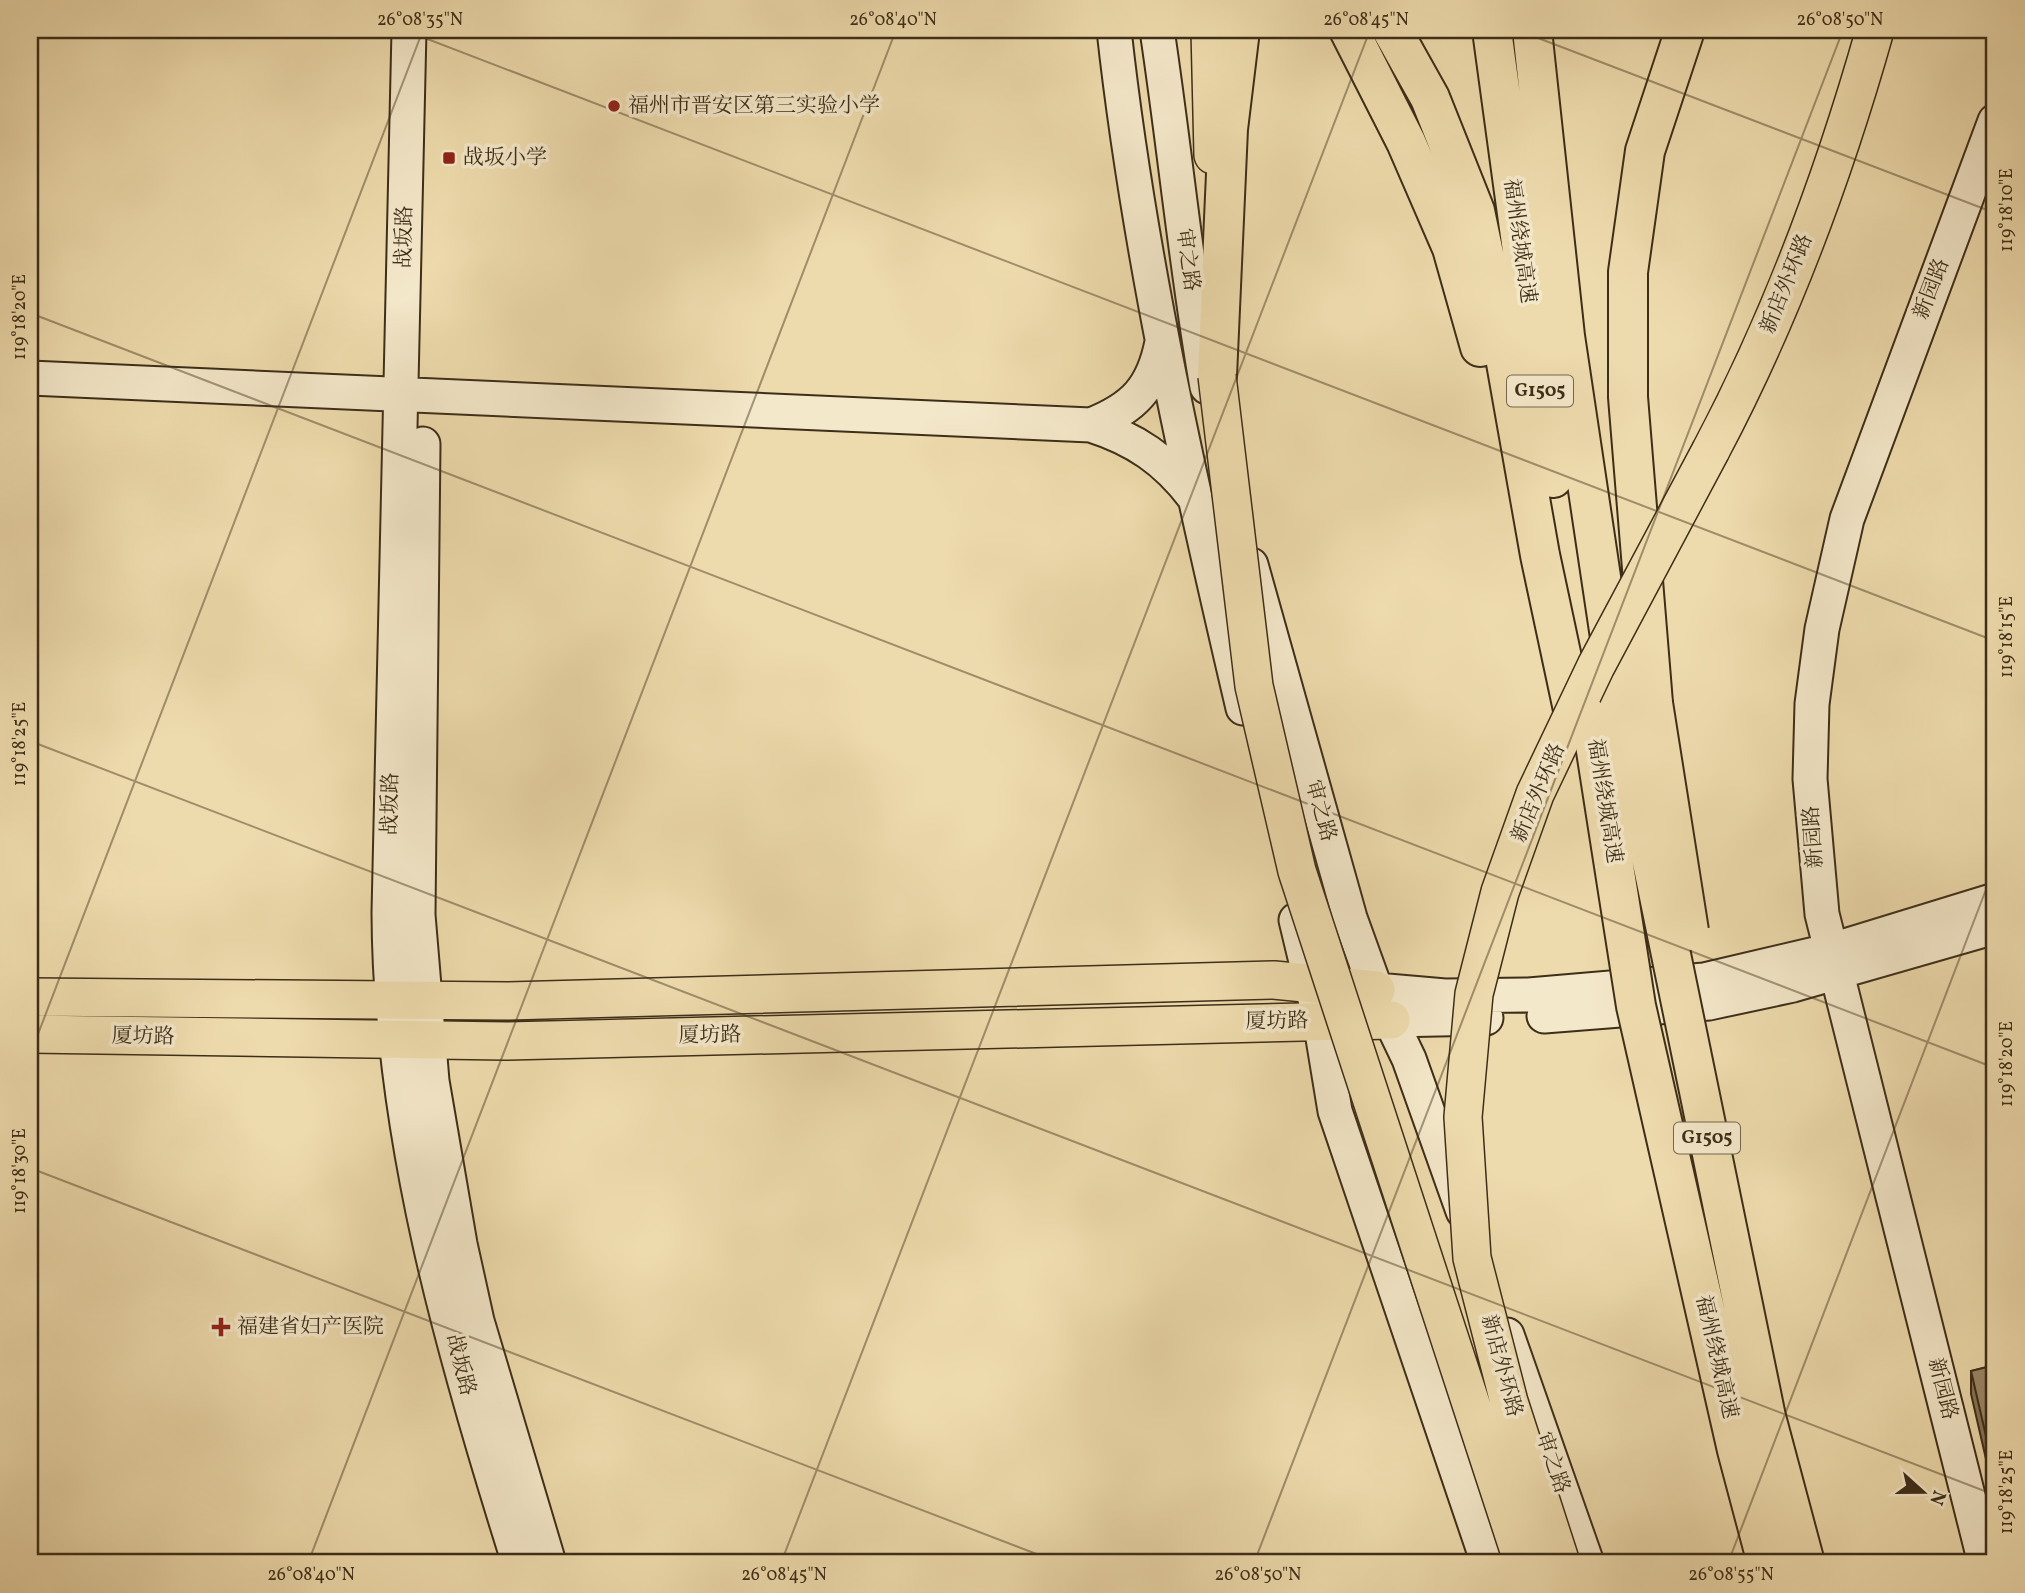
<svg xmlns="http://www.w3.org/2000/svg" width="2025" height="1593" font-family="Vollkorn,'Noto Serif SC',serif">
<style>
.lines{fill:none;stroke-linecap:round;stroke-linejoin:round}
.secondary-casing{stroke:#3d2e19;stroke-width:37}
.primary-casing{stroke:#3d2e19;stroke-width:40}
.highway-casing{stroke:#3d2e19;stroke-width:42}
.secondary{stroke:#f4e8ca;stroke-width:33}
.primary{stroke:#eedbad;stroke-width:37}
.highway{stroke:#eedbad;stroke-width:38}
.primary-bridge-casing{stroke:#3d2e19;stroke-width:40;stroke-linecap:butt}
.highway-bridge-casing{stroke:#3d2e19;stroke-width:42;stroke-linecap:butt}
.primary-bridge{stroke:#eedbad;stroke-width:37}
.highway-bridge{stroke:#eedbad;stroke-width:38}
.wall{fill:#847558;stroke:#3d2e19;stroke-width:2}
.shaded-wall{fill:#6b5f47;stroke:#3d2e19;stroke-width:2}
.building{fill:#986;stroke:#3d2e19;stroke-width:2}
.ticks{fill:none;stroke:#3d2e19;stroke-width:2;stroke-opacity:0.45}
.poi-dot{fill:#8f2418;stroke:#f4e8ca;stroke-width:2.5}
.labels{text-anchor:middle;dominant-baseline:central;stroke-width:7;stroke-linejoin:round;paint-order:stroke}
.shield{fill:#f4e8ca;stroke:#74664e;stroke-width:2}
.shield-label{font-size:19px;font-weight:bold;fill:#3d2e19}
.poi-label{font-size:21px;fill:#3d2e19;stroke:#f4e8ca;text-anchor:start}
.street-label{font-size:21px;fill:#3d2e19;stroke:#f4e8ca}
.neatline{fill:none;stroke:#3d2e19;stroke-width:2.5}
.ticks-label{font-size:18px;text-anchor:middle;fill:#3d2e19}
</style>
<rect width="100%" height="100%" fill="#eedbad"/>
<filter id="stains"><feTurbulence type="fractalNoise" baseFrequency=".00286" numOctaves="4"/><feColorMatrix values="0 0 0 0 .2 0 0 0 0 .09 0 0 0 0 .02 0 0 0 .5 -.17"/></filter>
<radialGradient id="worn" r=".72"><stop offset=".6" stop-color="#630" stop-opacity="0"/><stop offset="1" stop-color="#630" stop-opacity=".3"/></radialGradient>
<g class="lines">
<defs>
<path id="secondary" d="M 409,30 L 389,913 C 390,1134 453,1354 519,1563
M 1114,30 C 1139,257 1191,486 1243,708
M 1157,30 C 1175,149 1186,268 1207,387
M 30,378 L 1091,425 C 1135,439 1166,460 1194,497
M 1091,425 C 1134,408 1153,388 1162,342
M 423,444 L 418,915 L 432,1081 L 460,1244 L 477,1321 L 549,1563
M 1251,565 L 1350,918 L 1376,990 L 1409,1059 L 1463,1211
M 1296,920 L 1320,1020 L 1335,1111 L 1488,1563
M 1376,990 L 1445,996 L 1529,995 L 1704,980 L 1832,950 L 1995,900
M 1544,1016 L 1709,1003 L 1793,985 L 1995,927
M 1391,1020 L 1486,1018
M 1507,1335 L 1587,1563
M 1985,1563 L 1822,914 L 1810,779 L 1812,704 L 1822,629 L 1847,519 L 1995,121"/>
<path id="primary" d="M 1210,30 L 1213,155
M 1711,450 C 1782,316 1834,175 1875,30
M 30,997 L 508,1001 L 1274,980 L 1376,990
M 30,1034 L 505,1041 L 1391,1020"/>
<path id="highway" d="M 1349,30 L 1406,142 L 1452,248 L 1480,347
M 1392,30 L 1430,98 L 1475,211 L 1502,340 L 1540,555 L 1575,719
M 1492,30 L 1553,478
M 1532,30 L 1565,336 L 1621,711
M 1217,376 L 1228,129 L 1240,30
M 1653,703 L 1628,397 L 1628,272 L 1645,151 L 1685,30"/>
</defs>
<!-- secondary casing -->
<use href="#secondary" class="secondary-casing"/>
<!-- primary casing -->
<use href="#primary" class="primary-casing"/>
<!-- highway casing -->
<use href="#highway" class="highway-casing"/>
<!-- secondary -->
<use href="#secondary" class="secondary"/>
<!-- primary -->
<use href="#primary" class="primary"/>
<!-- highway -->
<use href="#highway" class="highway"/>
<defs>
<path id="primary-bridge" d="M 1217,376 L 1254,686 L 1297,871 L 1523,1563
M 1561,1563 L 1509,1402 L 1472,1258 L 1463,1117 L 1474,994 L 1500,892 L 1535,794 L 1596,666 L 1711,450"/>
<path id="highway-bridge" d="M 1653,703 L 1689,931
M 1621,711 L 1766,1417 L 1805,1563
M 1591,719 L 1636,1006 L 1737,1450 L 1767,1563"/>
</defs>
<!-- primary-bridge casing -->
<use href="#primary-bridge" class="primary-bridge-casing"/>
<!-- highway-bridge casing -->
<use href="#highway-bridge" class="highway-bridge-casing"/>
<!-- primary-bridge -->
<use href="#primary-bridge" class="primary-bridge"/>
<!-- highway-bridge -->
<use href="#highway-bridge" class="highway-bridge"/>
</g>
<!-- wall -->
<path class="wall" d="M 1995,1365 L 1995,1457 L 1986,1459 L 1971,1394 L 1971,1371 Z"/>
<!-- shaded-wall -->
<path class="shaded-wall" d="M 1995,1434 L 1995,1457 L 1986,1459 L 1986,1436 Z"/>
<!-- building -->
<path class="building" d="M 1995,1365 L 1995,1434 L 1986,1436 L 1971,1371 Z"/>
<!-- ticks -->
<path class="ticks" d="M 404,30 L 1995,641M 1517,30 L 1995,213M 30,313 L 1995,1068M 30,741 L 1995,1495M 30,1055 L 423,30M 30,1168 L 1060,1563M 308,1563 L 896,30M 781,1563 L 1370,30M 1254,1563 L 1843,30M 1728,1563 L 1995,866"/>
<!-- markers -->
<g class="poi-dot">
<circle cx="614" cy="106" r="7"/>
<rect x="442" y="151" width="14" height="14" rx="3.5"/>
<path d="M217.5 1316.5h7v7h7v7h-7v7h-7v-7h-7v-7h7z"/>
</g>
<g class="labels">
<!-- shield labels -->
<g class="shield">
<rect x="1507" y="375.5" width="66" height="31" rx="5"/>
<rect x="1674" y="1122.5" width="66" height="31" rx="5"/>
</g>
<g class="shield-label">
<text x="1540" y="391">G1505</text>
<text x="1707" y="1138">G1505</text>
</g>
<!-- poi labels -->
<g class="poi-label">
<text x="628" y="106">福州市晋安区第三实验小学</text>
<text x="463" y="158">战坂小学</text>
<text x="237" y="1327">福建省妇产医院</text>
</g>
<!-- street labels -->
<g class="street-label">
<text transform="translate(405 237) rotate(-89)">战坂路</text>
<text transform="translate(1519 241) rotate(82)">福州绕城高速</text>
<text transform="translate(1187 260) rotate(82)">审之路</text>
<text transform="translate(1787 284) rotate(-68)">新店外环路</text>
<text transform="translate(1932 289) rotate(-69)">新园路</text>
<text transform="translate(1539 793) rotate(-67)">新店外环路</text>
<text transform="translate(1604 801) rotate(81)">福州绕城高速</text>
<text transform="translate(391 804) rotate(-89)">战坂路</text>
<text transform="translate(1320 811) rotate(74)">审之路</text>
<text transform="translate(1814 837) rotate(-94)">新园路</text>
<text transform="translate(1277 1022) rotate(-1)">厦坊路</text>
<text transform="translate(710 1036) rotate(-1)">厦坊路</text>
<text transform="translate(143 1037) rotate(1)">厦坊路</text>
<text transform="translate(1716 1357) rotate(77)">福州绕城高速</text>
<text transform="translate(460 1365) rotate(76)">战坂路</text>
<text transform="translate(1501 1366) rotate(75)">新店外环路</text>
<text transform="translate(1942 1389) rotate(76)">新园路</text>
<text transform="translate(1552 1463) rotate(71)">审之路</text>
</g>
</g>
<!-- margin -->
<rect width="2025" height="1593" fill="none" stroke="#eedbad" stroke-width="77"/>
<!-- north arrow -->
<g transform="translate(1923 1492) rotate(111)" stroke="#f4e8ca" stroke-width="5" paint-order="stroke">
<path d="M0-5L12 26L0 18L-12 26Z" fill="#3d2e19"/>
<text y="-10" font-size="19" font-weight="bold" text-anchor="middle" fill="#3d2e19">N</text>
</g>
<rect x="38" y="38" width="1948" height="1516" class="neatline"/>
<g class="ticks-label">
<text x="420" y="25">26°08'35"N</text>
<text x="893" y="25">26°08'40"N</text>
<text x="1366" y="25">26°08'45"N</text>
<text x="1840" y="25">26°08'50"N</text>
<text transform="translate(2006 210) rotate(-90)" y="6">119°18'10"E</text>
<text transform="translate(19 317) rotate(-90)" y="6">119°18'20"E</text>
<text transform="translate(2006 637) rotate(-90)" y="6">119°18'15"E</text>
<text transform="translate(19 744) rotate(-90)" y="6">119°18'25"E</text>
<text transform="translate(2006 1064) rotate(-90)" y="6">119°18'20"E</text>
<text transform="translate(19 1171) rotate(-90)" y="6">119°18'30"E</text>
<text transform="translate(2006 1492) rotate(-90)" y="6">119°18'25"E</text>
<text x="311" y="1580">26°08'40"N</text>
<text x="784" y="1580">26°08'45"N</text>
<text x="1258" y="1580">26°08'50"N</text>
<text x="1731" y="1580">26°08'55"N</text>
</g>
<rect width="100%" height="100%" filter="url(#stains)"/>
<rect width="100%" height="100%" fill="url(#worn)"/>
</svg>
